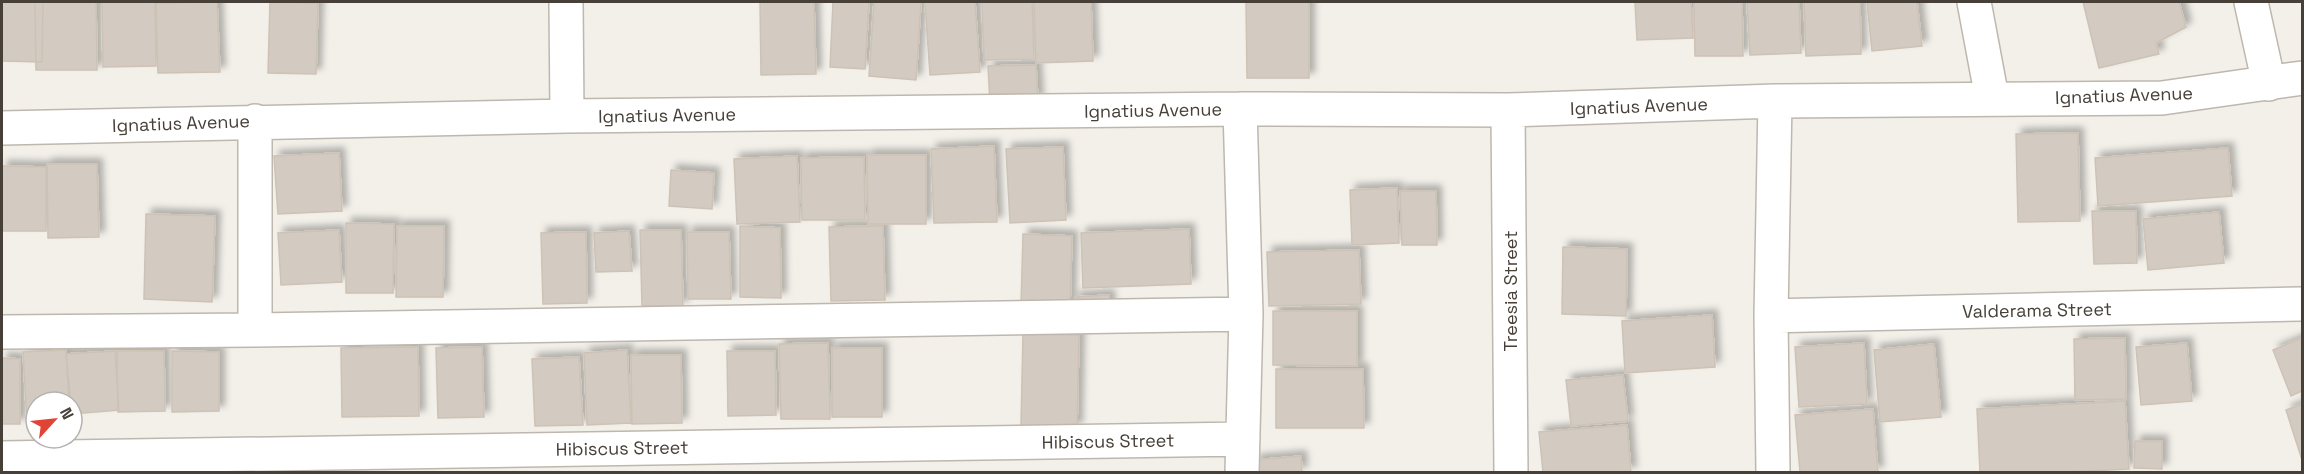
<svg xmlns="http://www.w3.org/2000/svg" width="2304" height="474" font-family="'Space Grotesk',sans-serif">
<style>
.building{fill:#d3cbc1;stroke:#cdc2b5;stroke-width:1.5;filter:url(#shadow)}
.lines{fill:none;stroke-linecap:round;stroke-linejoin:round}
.minor-casing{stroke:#beb7ae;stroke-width:36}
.minor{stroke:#fff;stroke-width:33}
.labels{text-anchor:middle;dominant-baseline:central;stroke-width:5;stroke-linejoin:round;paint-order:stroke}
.street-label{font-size:18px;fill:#464039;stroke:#fff}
</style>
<defs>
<filter id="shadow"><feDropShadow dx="5.5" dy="-5.5" stdDeviation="3" flood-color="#0004"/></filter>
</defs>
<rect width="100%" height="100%" fill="#f3f0ea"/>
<!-- building -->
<path class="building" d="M 2,2 L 43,2 L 42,62 L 2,61 Z
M 35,2 L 96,2 L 97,70 L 36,70 Z
M 102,2 L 155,2 L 156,66 L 103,67 Z
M 217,2 L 220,72 L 158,73 L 156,3 Z
M 270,2 L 318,3 L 316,74 L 268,73 Z
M 760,2 L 814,2 L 816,74 L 761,75 Z
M 833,2 L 869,2 L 865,69 L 830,67 Z
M 874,2 L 921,2 L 916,80 L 869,76 Z
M 925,2 L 975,2 L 980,72 L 930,75 Z
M 982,2 L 1032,2 L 1034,59 L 984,60 Z
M 1034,2 L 1091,2 L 1093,61 L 1036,63 Z
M 1246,2 L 1309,2 L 1309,78 L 1247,78 Z
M 1635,2 L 1691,2 L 1693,38 L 1637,40 Z
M 1694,2 L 1742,2 L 1743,56 L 1695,56 Z
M 1747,2 L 1799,2 L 1801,53 L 1750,55 Z
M 1804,2 L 1860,2 L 1861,54 L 1806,56 Z
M 1867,2 L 1917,2 L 1922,46 L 1872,51 Z
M 2083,2 L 2179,2 L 2186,27 L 2156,43 L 2159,54 L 2099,68 Z
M 1036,65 L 1038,101 L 990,103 L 988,66 Z
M 2078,133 L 2080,221 L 2018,222 L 2016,134 Z
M 994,146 L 997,222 L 934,223 L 931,149 Z
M 1063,147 L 1066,220 L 1010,223 L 1006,149 Z
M 2228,148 L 2232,196 L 2098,206 L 2095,158 Z
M 339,153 L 342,211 L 278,214 L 274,156 Z
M 867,155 L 926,155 L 926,224 L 868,224 Z
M 797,156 L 800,222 L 737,224 L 734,159 Z
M 864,157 L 865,220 L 802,220 L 801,158 Z
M 47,164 L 97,164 L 99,237 L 48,238 Z
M 2,166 L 46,167 L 46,231 L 2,231 Z
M 671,170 L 714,173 L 712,209 L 669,206 Z
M 1397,188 L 1399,243 L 1352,245 L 1350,190 Z
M 1400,191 L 1436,191 L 1437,245 L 1402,245 Z
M 2092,211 L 2136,211 L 2137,263 L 2094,264 Z
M 2219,212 L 2224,263 L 2148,270 L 2143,219 Z
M 146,214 L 215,216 L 212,302 L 144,299 Z
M 346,223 L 394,224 L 393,293 L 346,293 Z
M 397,226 L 444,226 L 443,297 L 396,297 Z
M 740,226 L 780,228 L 781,298 L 740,297 Z
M 883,226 L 885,300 L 831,301 L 829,227 Z
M 1189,229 L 1191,284 L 1083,288 L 1081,233 Z
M 339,230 L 342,282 L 281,285 L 278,233 Z
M 640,230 L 681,230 L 683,306 L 642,306 Z
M 629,231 L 632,271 L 596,272 L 594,233 Z
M 586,232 L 587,303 L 543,304 L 541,233 Z
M 687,232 L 729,232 L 731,299 L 688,299 Z
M 1023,234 L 1072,236 L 1070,308 L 1021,306 Z
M 1563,247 L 1627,249 L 1626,316 L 1562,314 Z
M 1359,250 L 1361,304 L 1269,306 L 1267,252 Z
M 1109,295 L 1110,311 L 1075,313 L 1075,297 Z
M 1273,311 L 1357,311 L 1357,366 L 1273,365 Z
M 1712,315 L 1715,367 L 1625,373 L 1622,321 Z
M 1023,334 L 1079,335 L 1077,428 L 1021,426 Z
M 2125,338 L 2126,399 L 2075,400 L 2074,339 Z
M 2302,338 L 2302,391 L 2291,396 L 2273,350 Z
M 828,343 L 830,419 L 781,419 L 779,344 Z
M 1864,343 L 1867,404 L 1799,407 L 1795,347 Z
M 2187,343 L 2192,401 L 2141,405 L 2136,347 Z
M 1934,344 L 1941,417 L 1880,422 L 1874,350 Z
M 418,347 L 419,416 L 342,417 L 341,348 Z
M 482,347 L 484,417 L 438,418 L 436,348 Z
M 832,348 L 882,348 L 882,417 L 832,417 Z
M 66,350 L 69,402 L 36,402 L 36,423 L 27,423 L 23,352 Z
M 627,350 L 631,423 L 587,425 L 584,353 Z
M 115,351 L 119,410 L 72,414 L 66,354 Z
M 117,351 L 164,351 L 165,411 L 118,412 Z
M 172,351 L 219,352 L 219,411 L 172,412 Z
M 727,351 L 775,351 L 776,415 L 728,416 Z
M 631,355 L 681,355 L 682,423 L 632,424 Z
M 579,357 L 583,425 L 535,426 L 532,359 Z
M 2,358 L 20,359 L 20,424 L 2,424 Z
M 1276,369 L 1363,369 L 1364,428 L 1276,428 Z
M 1623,375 L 1628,421 L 1571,426 L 1566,380 Z
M 2125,401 L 2129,469 L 2067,472 L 1980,472 L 1977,409 Z
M 2302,404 L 2302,460 L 2286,410 Z
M 1873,409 L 1878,472 L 1800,472 L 1795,415 Z
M 1627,425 L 1631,472 L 1543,472 L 1539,432 Z
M 2135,441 L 2162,441 L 2162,469 L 2134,468 Z
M 1301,456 L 1302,472 L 1255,472 L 1254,460 Z"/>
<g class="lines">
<defs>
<path id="minor" d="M 566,2 L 567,116
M 1974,2 L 1992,98
M 2251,2 L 2269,84
M 1240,109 L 1246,314 L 1242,472
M 1508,110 L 1511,472
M 2,128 L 567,116 L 1240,109 L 1508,110 L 1775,101 L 2162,98 L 2302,78
M 1771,316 L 2302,304
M 255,330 L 255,121
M 2,332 L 255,330 L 1246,314
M 2,458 L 1243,439
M 1773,472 L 1771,316 L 1775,101"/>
</defs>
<!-- minor casing -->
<use href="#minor" class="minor-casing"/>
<!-- minor -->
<use href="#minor" class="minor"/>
</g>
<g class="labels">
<!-- street labels -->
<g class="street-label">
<text transform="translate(2124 95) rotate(-2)">Ignatius Avenue</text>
<text transform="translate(1639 106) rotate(-2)">Ignatius Avenue</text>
<text transform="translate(1153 110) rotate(-1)">Ignatius Avenue</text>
<text transform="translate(667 115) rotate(-1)">Ignatius Avenue</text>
<text transform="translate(181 123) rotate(-2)">Ignatius Avenue</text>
<text transform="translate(1510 291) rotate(-90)">Treesia Street</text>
<text transform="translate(2037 310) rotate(-1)">Valderama Street</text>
<text transform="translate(1108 441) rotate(-1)">Hibiscus Street</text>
<text transform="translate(622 448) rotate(-1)">Hibiscus Street</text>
</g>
</g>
<!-- border -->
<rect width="2304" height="474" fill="none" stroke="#464039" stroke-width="6"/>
<!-- north arrow -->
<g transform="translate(54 420) rotate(63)"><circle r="28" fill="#ffffff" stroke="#b5b3b0" stroke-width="1.5"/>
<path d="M0-4.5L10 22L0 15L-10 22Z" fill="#e14334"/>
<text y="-9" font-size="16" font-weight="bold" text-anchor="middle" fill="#464039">N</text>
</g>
</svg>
